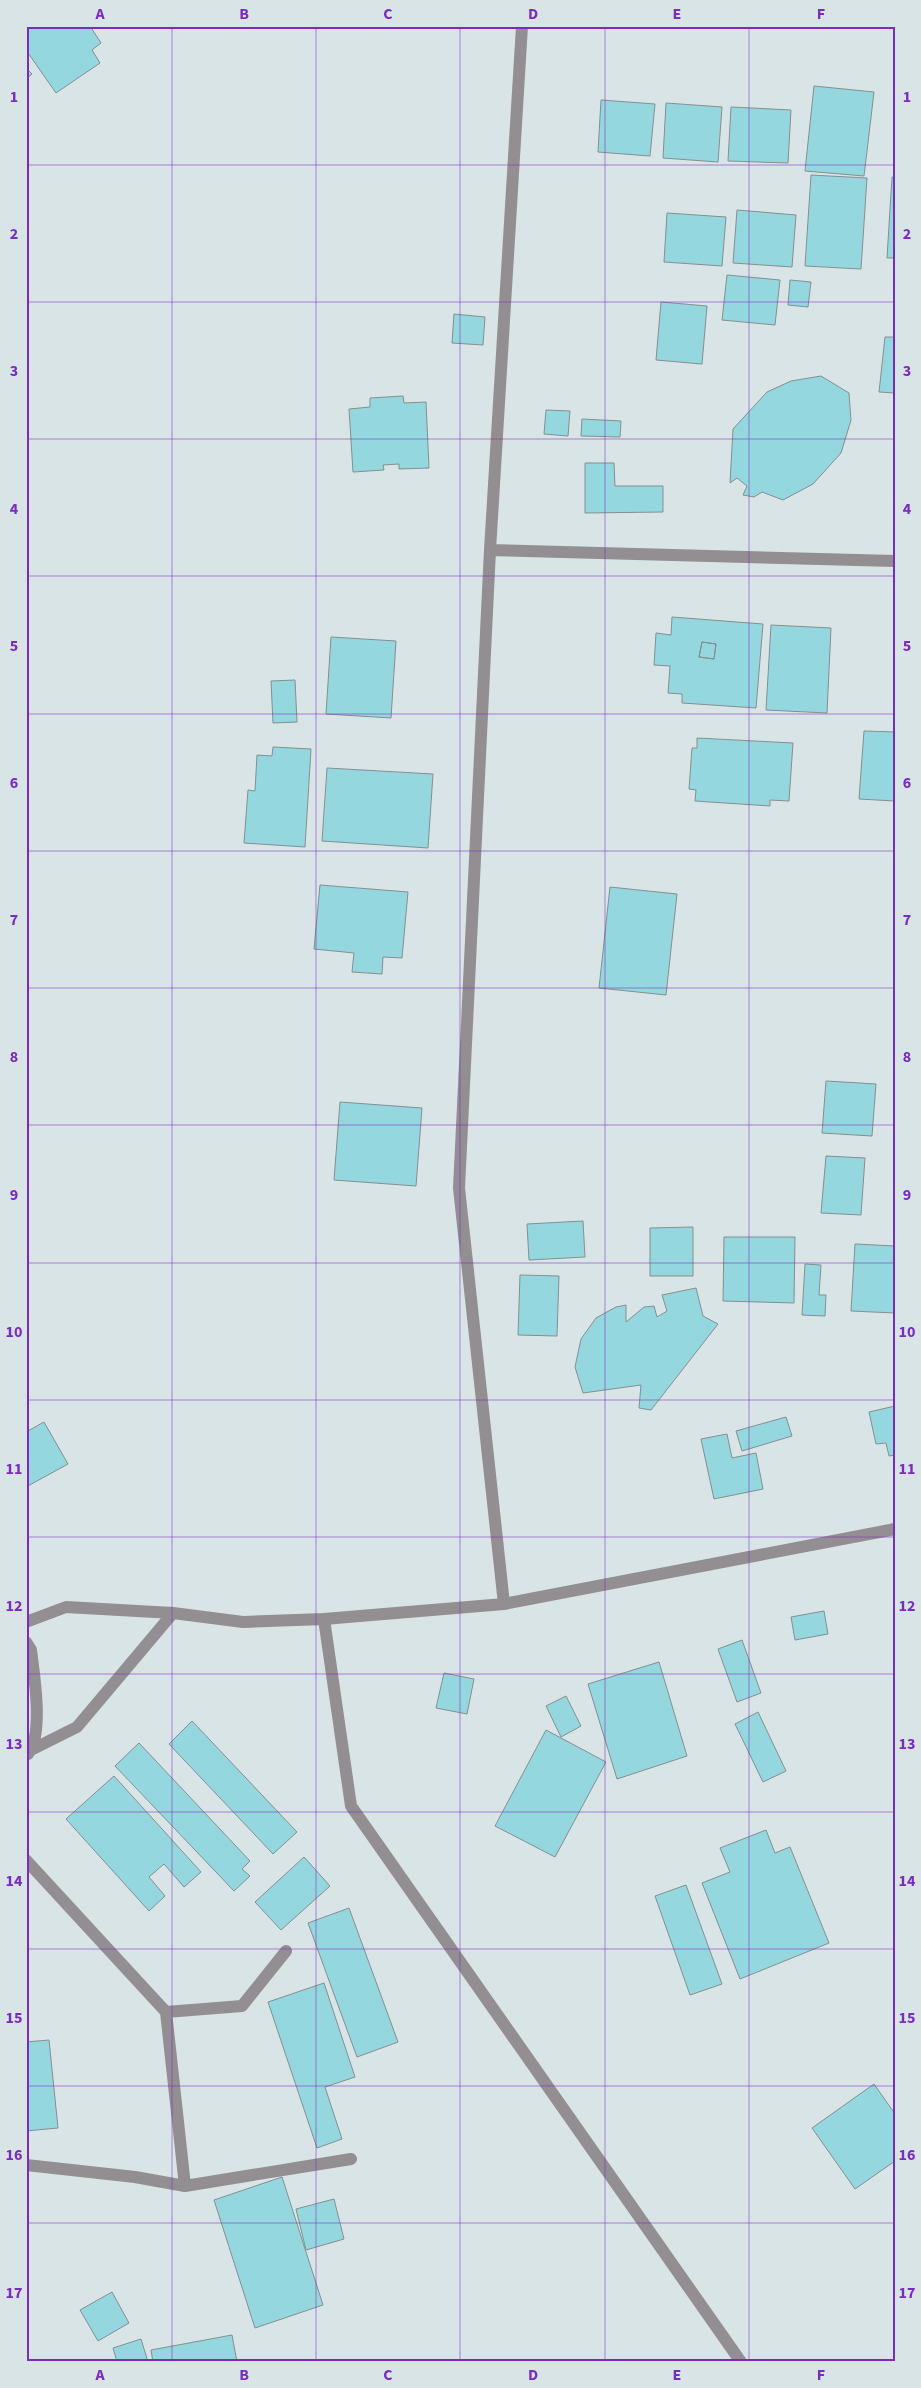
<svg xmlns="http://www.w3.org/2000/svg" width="921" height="2388" font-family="'Source Sans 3',sans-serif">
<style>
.building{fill:#95d7de;stroke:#848f91;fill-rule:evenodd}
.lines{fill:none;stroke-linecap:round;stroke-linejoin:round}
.minor{stroke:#928e91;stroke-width:12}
.grid{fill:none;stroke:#7b2cbf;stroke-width:1;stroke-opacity:0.55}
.neatline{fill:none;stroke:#7b2cbf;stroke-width:2}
.grid-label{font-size:16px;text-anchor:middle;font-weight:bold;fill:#7b2cbf}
</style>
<rect width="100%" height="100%" fill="#d8e4e5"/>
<!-- building -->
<path class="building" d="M 26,26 L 90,26 L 101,43 L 92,50 L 100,63 L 56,93 L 26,50 Z
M 26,68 L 32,74 L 26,79 Z
M 814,86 L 874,92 L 864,176 L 805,171 Z
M 601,100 L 655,104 L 650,156 L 598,152 Z
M 666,103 L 722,107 L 718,162 L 663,158 Z
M 731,107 L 791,110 L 788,163 L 728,161 Z
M 811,175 L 867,178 L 861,269 L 805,266 Z
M 892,177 L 895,177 L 895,258 L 887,258 Z
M 737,210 L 796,215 L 792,267 L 733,263 Z
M 667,213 L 726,217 L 722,266 L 664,262 Z
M 727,275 L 780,280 L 775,325 L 722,320 Z
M 790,280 L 811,282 L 808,307 L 788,305 Z
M 661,302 L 707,306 L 702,364 L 656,360 Z
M 454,314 L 485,317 L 483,345 L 452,343 Z
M 885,337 L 895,337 L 895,393 L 879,392 Z
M 821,376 L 849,393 L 851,420 L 841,453 L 813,484 L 783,500 L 762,492 L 754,497 L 743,495 L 747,486 L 737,478 L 730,483 L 733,429 L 767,392 L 791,381 Z
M 403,396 L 404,403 L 426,402 L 429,468 L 399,469 L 399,464 L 383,465 L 384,470 L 353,472 L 349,409 L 370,407 L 370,398 Z
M 546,410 L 570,411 L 568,436 L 544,434 Z
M 582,419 L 621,421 L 620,437 L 581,436 Z
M 585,463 L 614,463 L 615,486 L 663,486 L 663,512 L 585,513 Z
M 672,617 L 763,624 L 756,708 L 682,703 L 682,694 L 668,693 L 670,666 L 654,665 L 656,633 L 671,635 ZM 702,642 L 716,644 L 714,659 L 699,657 Z
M 771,625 L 831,628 L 827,713 L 766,710 Z
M 331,637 L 396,641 L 391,718 L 326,714 Z
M 702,642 L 716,644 L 714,659 L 699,657 Z
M 295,680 L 297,722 L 273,723 L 271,681 Z
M 864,731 L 895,732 L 895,801 L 859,799 Z
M 697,738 L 793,743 L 789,801 L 770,800 L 770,806 L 695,801 L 696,790 L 689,789 L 692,748 L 697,748 Z
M 273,747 L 311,749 L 305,847 L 244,843 L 248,790 L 255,791 L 257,755 L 272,756 Z
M 327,768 L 433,774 L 428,848 L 322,841 Z
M 320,885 L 408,892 L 402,958 L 383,957 L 382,974 L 352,972 L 354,953 L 314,949 Z
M 610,887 L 677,894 L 666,995 L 599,988 Z
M 826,1081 L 876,1084 L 872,1136 L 822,1133 Z
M 340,1102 L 422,1108 L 416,1186 L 334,1180 Z
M 826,1156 L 865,1158 L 861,1215 L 821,1213 Z
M 583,1221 L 585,1257 L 529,1260 L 527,1224 Z
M 693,1227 L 693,1276 L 650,1276 L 650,1228 Z
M 724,1237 L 795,1237 L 794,1303 L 723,1301 Z
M 855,1244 L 895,1246 L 895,1313 L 851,1311 Z
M 805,1264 L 821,1265 L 819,1295 L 826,1295 L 825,1316 L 802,1315 Z
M 520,1275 L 559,1276 L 557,1336 L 518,1335 Z
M 696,1288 L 703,1316 L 718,1324 L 651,1410 L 639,1408 L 641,1385 L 583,1393 L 575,1367 L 581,1339 L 596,1318 L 616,1307 L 626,1305 L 626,1322 L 644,1307 L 654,1306 L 657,1317 L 667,1311 L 662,1295 Z
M 895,1406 L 895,1455 L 889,1456 L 886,1443 L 876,1444 L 869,1412 Z
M 786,1417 L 792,1436 L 742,1451 L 736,1431 Z
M 44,1422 L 68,1464 L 26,1487 L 26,1432 Z
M 727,1434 L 732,1458 L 756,1453 L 763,1489 L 714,1499 L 701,1439 Z
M 824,1611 L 828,1634 L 795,1640 L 791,1617 Z
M 742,1640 L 761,1693 L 737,1702 L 718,1649 Z
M 659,1662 L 687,1756 L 617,1779 L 588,1684 Z
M 444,1673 L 474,1679 L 467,1714 L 436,1708 Z
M 566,1696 L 581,1726 L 561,1737 L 546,1706 Z
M 758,1712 L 786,1771 L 763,1782 L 735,1724 Z
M 192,1721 L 297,1832 L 273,1854 L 169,1744 Z
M 546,1730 L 606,1762 L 555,1857 L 495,1826 Z
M 139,1743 L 250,1861 L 242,1869 L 250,1876 L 234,1891 L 115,1766 Z
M 114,1776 L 201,1872 L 184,1887 L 164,1864 L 149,1877 L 165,1896 L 149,1911 L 66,1819 Z
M 766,1830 L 775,1853 L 790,1847 L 829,1943 L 740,1979 L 702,1883 L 730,1872 L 720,1848 Z
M 304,1857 L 330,1886 L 281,1930 L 255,1902 Z
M 686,1885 L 722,1984 L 690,1995 L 655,1896 Z
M 349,1908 L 398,2042 L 357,2057 L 308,1923 Z
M 324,1983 L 355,2077 L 325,2087 L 342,2139 L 317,2148 L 268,2002 Z
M 49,2040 L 58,2128 L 26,2131 L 26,2042 Z
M 874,2084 L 895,2114 L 895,2161 L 855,2189 L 812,2128 Z
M 282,2177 L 323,2305 L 255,2328 L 214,2200 Z
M 334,2199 L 344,2239 L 306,2250 L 296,2209 Z
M 112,2292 L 129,2323 L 98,2341 L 80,2310 Z
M 232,2335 L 237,2362 L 153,2362 L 151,2350 Z
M 141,2339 L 148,2362 L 117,2362 L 113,2348 Z"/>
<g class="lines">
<!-- minor -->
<path class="minor" d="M 490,550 L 895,561
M 504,1604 L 459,1188 L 490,550 L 522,26
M 324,1619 L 351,1806 L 741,2362
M 26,1622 L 66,1607 L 173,1613 L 243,1622 L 324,1619 L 504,1604 L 895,1529
M 26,1642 L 31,1650 C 34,1675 44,1734 28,1754
M 31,1750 L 77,1727 L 173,1613
M 26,1860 L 166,2012 L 185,2186
M 166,2012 L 242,2006 L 286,1951
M 26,2165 L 135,2177 L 185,2186 L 351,2159"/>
</g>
<!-- grid -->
<path class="grid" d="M 172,26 L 172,2362M 316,26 L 316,2362M 460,26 L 460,2362M 605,26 L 605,2362M 749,26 L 749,2362M 26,165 L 895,165M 26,302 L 895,302M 26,439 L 895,439M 26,576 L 895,576M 26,714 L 895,714M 26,851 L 895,851M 26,988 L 895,988M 26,1125 L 895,1125M 26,1263 L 895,1263M 26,1400 L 895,1400M 26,1537 L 895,1537M 26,1674 L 895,1674M 26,1812 L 895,1812M 26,1949 L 895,1949M 26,2086 L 895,2086M 26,2223 L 895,2223"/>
<!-- border -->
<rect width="921" height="2388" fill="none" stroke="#d8e4e5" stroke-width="55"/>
<rect x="28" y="28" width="866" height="2332" class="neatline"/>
<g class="grid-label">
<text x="100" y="19">A</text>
<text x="244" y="19">B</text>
<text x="388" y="19">C</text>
<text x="533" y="19">D</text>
<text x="677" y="19">E</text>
<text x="821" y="19">F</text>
<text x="14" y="102">1</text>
<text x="907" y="102">1</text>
<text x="14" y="239">2</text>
<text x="907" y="239">2</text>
<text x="14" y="376">3</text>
<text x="907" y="376">3</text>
<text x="14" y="514">4</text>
<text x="907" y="514">4</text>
<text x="14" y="651">5</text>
<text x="907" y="651">5</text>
<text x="14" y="788">6</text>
<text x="907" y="788">6</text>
<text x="14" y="925">7</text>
<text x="907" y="925">7</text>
<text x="14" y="1062">8</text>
<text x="907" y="1062">8</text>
<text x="14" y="1200">9</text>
<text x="907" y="1200">9</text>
<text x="14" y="1337">10</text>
<text x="907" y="1337">10</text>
<text x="14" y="1474">11</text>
<text x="907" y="1474">11</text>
<text x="14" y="1611">12</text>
<text x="907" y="1611">12</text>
<text x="14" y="1749">13</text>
<text x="907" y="1749">13</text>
<text x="14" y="1886">14</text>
<text x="907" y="1886">14</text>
<text x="14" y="2023">15</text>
<text x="907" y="2023">15</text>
<text x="14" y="2160">16</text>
<text x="907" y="2160">16</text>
<text x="14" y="2298">17</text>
<text x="907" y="2298">17</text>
<text x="100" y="2380">A</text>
<text x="244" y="2380">B</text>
<text x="388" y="2380">C</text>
<text x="533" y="2380">D</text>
<text x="677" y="2380">E</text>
<text x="821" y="2380">F</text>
</g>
</svg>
